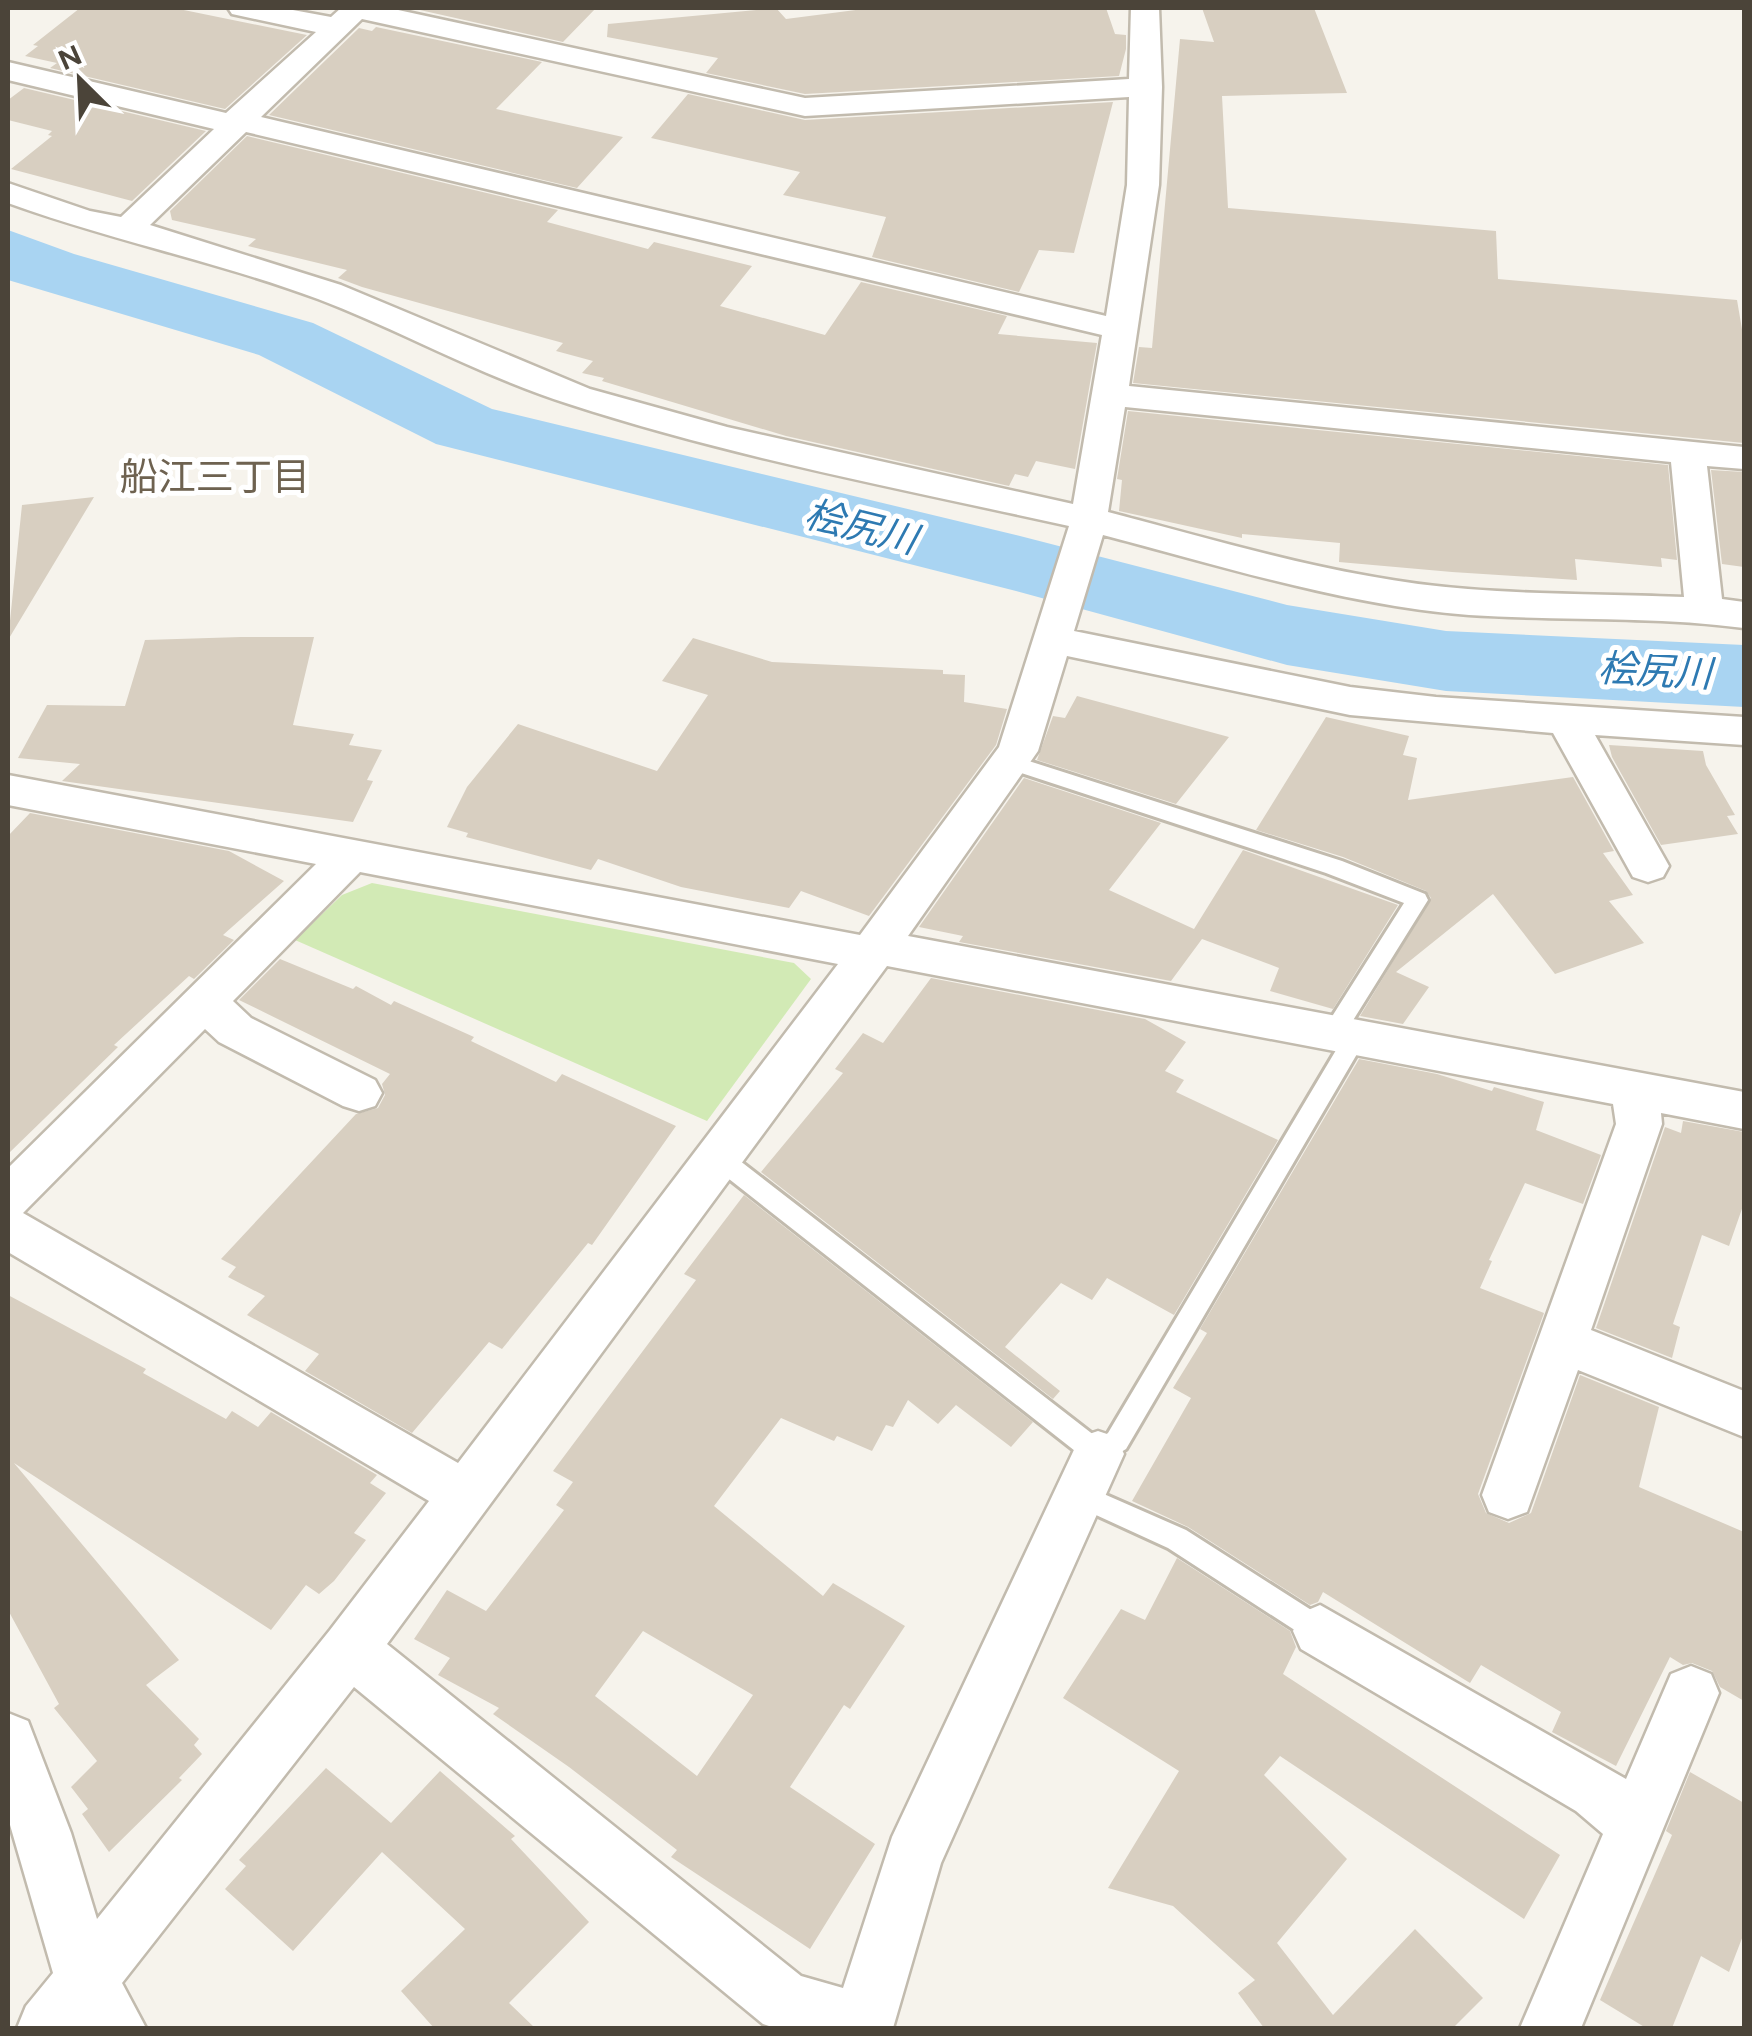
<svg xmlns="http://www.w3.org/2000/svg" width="1752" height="2036" font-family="Figtree,'Noto Sans JP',sans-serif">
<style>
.green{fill:#d2eab5}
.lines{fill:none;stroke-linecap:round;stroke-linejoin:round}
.river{fill:#a9d4f2;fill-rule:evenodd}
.building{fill:#d8cfc1;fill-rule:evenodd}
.lane-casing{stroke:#c2bbae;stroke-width:6}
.street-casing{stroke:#c2bbae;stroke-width:5}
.lane{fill:#fff;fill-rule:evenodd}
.street{fill:#fff;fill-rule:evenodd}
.labels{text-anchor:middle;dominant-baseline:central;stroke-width:10;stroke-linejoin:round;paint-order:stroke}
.neighbourhood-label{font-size:38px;fill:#6e6250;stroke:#fff}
.water-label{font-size:38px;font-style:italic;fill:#2e7ab2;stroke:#fff}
</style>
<rect width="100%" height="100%" fill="#f6f3ec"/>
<!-- green -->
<path class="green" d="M 372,883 L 794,963 L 811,979 L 707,1121 L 295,940 L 342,895 Z"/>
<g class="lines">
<!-- river -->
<path class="river" d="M 8,230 L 74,254 L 313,323 L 492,409 L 1020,536 L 1287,605 L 1446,631 L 1744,645 L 1744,707 L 1446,691 L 1287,665 L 1016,591 L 436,444 L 259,355 L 8,280 Z"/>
</g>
<!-- building -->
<path class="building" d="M 80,8 L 174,8 L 307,35 L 225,109 L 50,68 L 57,63 L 25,56 L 38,46 L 33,45 Z
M 411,8 L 596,8 L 563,42 Z
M 776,8 L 786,19 L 871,8 L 1106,8 L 1115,34 L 1126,35 L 1126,49 L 1119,76 L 805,94 L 706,73 L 718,58 L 607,37 L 608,24 Z
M 1202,8 L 1314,8 L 1347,93 L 1222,96 L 1228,208 L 1496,231 L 1498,279 L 1737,300 L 1744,341 L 1744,443 L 1133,383 L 1139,347 L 1152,348 L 1180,39 L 1214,42 Z
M 376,27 L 542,62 L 496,109 L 623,137 L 577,188 L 269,115 L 359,28 L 372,31 Z
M 24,88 L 206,131 L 132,201 L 11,169 L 52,136 L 48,135 L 52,131 L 8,120 L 8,100 Z
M 688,94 L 805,120 L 1113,102 L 1074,253 L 1039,250 L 1019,292 L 872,257 L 886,217 L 783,195 L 800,172 L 651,138 Z
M 247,136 L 558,210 L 547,222 L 648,249 L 654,242 L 752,266 L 720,306 L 825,335 L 861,282 L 1007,316 L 998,334 L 1097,343 L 1075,469 L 1036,461 L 1028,477 L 1015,474 L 1009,486 L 786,436 L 602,381 L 604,378 L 582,373 L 593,361 L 556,351 L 563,343 L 362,287 L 338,278 L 347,270 L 248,246 L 256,239 L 172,220 L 170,211 Z
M 1128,411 L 1668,465 L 1677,560 L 1661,558 L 1662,567 L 1575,559 L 1577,580 L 1452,572 L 1339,562 L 1340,543 L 1242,534 L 1242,538 L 1119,511 L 1122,480 L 1117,479 Z
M 1711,470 L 1744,472 L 1744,567 L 1722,564 Z
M 94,497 L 8,640 L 22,505 Z
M 241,637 L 314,637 L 293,725 L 354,734 L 349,745 L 382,750 L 367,780 L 373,781 L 353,822 L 62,781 L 80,764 L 18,758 L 47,705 L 125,706 L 145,640 Z
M 693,638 L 772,662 L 943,670 L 943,674 L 965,675 L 964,702 L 1007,709 L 996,745 L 869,916 L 801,891 L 789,908 L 681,887 L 598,859 L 591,870 L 466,837 L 468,833 L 447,827 L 467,787 L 518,724 L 657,771 L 708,695 L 662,681 Z
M 1077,696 L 1229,737 L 1176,804 L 1037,760 L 1053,716 L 1065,718 Z
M 1326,717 L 1409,736 L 1403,755 L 1417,758 L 1408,800 L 1573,777 L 1614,851 L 1603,853 L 1633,895 L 1609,901 L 1644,943 L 1555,974 L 1493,894 L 1396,972 L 1429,987 L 1403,1024 L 1360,1016 L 1431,898 L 1426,891 L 1343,857 L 1256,830 Z
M 1609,745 L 1703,751 L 1706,765 L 1735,815 L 1727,816 L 1738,834 L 1661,845 L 1612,757 Z
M 1024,778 L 1161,823 L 1109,890 L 1194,929 L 1243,850 L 1398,905 L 1333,1009 L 1270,991 L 1279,968 L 1202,939 L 1171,981 L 959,942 L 963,936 L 919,927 Z
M 30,813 L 229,851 L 284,881 L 223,935 L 234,940 L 194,979 L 189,976 L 114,1045 L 118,1047 L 8,1154 L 8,836 Z
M 280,959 L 353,989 L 356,986 L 391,1005 L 394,1001 L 474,1037 L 471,1041 L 556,1082 L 562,1074 L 676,1126 L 592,1245 L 588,1243 L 502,1349 L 489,1342 L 412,1433 L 305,1371 L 319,1354 L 247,1315 L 265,1296 L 228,1277 L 236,1267 L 221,1259 L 356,1114 L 378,1108 L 385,1095 L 382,1084 L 390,1074 L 239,1000 Z
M 931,978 L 1145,1019 L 1186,1042 L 1165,1071 L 1184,1080 L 1176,1092 L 1278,1140 L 1174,1315 L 1107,1278 L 1092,1300 L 1061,1283 L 1005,1347 L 1060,1391 L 1053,1399 L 761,1172 L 843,1073 L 835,1069 L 863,1033 L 883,1043 Z
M 1359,1059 L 1437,1074 L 1492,1091 L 1494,1087 L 1544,1102 L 1536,1130 L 1601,1155 L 1583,1204 L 1525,1183 L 1489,1260 L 1492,1261 L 1480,1288 L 1544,1313 L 1478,1494 L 1486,1513 L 1509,1523 L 1531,1513 L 1580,1375 L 1659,1407 L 1639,1487 L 1744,1532 L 1744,1701 L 1720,1687 L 1712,1671 L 1692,1663 L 1683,1665 L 1670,1657 L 1616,1766 L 1552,1732 L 1561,1712 L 1481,1665 L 1470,1683 L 1323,1592 L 1318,1602 L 1310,1605 L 1188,1527 L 1132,1501 L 1191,1398 L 1173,1388 L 1207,1333 L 1200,1329 Z
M 1683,1121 L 1744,1132 L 1744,1203 L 1729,1246 L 1702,1235 L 1673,1324 L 1680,1327 L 1672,1358 L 1596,1328 L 1665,1127 L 1681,1133 Z
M 744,1195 L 1033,1422 L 1011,1447 L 956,1405 L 938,1424 L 908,1400 L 893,1427 L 886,1425 L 872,1451 L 837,1436 L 834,1441 L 781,1418 L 714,1506 L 823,1596 L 833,1583 L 905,1626 L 850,1709 L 844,1705 L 790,1787 L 875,1844 L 810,1949 L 671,1857 L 677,1850 L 569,1767 L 493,1714 L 499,1708 L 438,1675 L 450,1658 L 414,1639 L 447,1590 L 486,1611 L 564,1510 L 556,1505 L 573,1482 L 553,1471 L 696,1280 L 684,1274 ZM 643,1631 L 753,1695 L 697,1776 L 595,1696 Z
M 8,1295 L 146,1369 L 143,1373 L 226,1419 L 232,1411 L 258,1427 L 271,1412 L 377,1475 L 370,1483 L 386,1493 L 354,1533 L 366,1540 L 334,1581 L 319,1594 L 306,1585 L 271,1630 L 14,1463 L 179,1660 L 146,1685 L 199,1739 L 194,1745 L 202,1754 L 179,1778 L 182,1780 L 109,1852 L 82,1814 L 88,1809 L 71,1787 L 97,1761 L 54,1708 L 59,1704 L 8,1610 Z
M 1177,1558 L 1290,1631 L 1296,1647 L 1283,1674 L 1560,1855 L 1524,1919 L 1280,1756 L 1264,1775 L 1347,1859 L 1277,1943 L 1333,2015 L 1415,1929 L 1483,1998 L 1453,2028 L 1264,2028 L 1238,1993 L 1255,1980 L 1173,1906 L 1108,1888 L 1179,1771 L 1063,1698 L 1121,1609 L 1145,1620 Z
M 326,1768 L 391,1823 L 440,1771 L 515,1836 L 511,1839 L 589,1922 L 509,2003 L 535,2028 L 434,2028 L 401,1991 L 465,1929 L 382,1852 L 293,1951 L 225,1889 L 246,1866 L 239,1860 Z
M 1690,1772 L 1744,1803 L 1744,1933 L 1729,1972 L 1701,1956 L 1672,2028 L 1646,2028 L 1600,2000 L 1672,1835 L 1666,1831 Z"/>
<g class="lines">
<defs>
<path id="lane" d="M 1010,755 L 1342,861 L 1425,894 L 1428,900 L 1342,1038 L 1326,1038 L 1323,1032 L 1326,1026 L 1404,903 L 1326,873 L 1003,767 L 1000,762 L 1003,757 Z
M 1356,1027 L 1364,1030 L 1367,1036 L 1364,1042 L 1126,1449 L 1098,1466 L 1089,1462 L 710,1164 L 706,1157 L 710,1150 L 718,1147 L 726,1150 L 1099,1439 L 1108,1433 L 1348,1030 Z
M 1081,1484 L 1186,1530 L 1330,1622 L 1334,1631 L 1330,1640 L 1320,1644 L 1310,1640 L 1168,1548 L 1072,1504 L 1068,1496 L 1072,1488 Z"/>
<path id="street" d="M 228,8 L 282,8 L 331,17 L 341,8 L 389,8 L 805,98 L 1129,79 L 1131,8 L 1159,8 L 1162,87 L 1159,185 L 1129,386 L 1744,447 L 1744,469 L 1707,466 L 1722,599 L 1744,602 L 1744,628 C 1653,616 1561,621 1469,615 C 1349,606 1220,566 1103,535 L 1074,631 L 1350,687 L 1436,697 L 1744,717 L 1744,745 L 1595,735 L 1669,866 L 1663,877 L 1648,882 L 1633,877 L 1553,733 L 1350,715 L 1067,656 L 1038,751 L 908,936 L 1744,1092 L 1744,1129 L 1661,1113 L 1662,1124 L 1591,1330 L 1744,1391 L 1744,1437 L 1578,1370 L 1527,1512 L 1508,1519 L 1489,1512 L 1482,1495 L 1616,1124 L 1613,1104 L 887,966 L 387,1644 L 801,1976 L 843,1988 L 892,1837 L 1080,1437 L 1098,1431 L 1116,1437 L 1124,1454 L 941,1863 L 893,2028 L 775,2028 L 763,2024 L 354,1687 L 122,1983 L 146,2028 L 17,2028 L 26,2006 L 53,1973 L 8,1818 L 8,1713 L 28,1721 L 71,1833 L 97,1919 L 330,1630 L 429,1501 L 8,1252 L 8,1168 L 316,864 L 8,805 L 8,775 L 860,935 L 999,747 L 1069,526 C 902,489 732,457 569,404 C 483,377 402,331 318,299 C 216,261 109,240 8,203 L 8,183 L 90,211 L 121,217 L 214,129 L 8,80 L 8,62 L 226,113 L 316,32 L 232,14 ZM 362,19 L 805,116 L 1129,97 L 1127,185 L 1106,316 L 261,117 ZM 246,132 L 1102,335 L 1073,504 L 727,427 L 590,389 L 341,285 L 150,225 ZM 1125,407 L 1671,462 L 1684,597 C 1612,594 1540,595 1468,589 C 1347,580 1226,543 1108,512 ZM 360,872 L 838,964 L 458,1463 L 23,1213 L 205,1029 L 219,1042 L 343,1106 L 359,1111 L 375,1106 L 382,1093 L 375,1080 L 251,1018 L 233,1001 Z
M 1320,1605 L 1626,1779 L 1671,1674 L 1691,1666 L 1711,1674 L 1719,1693 L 1581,2028 L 1520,2028 L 1603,1834 L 1576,1811 L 1301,1649 L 1293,1631 L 1301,1613 Z"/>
</defs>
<!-- lane casing -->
<use href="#lane" class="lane-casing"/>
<!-- street casing -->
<use href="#street" class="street-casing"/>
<!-- lane -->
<use href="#lane" class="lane"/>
<!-- street -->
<use href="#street" class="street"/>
</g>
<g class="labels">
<!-- neighbourhood labels -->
<g class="neighbourhood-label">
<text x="215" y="477">船江三丁目</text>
</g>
<!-- water labels -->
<g class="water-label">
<text transform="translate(861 527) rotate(14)">桧尻川</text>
<text transform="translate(1655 671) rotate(3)">桧尻川</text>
</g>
</g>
<!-- border -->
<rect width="1752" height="2036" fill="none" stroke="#4b4439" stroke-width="20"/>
<!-- north arrow -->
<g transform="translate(80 80) rotate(336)" stroke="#ffffff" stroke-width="8" paint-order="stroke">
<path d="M0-8L18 38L0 25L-18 38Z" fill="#4b4439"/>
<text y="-15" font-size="28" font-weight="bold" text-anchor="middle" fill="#4b4439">N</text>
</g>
</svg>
